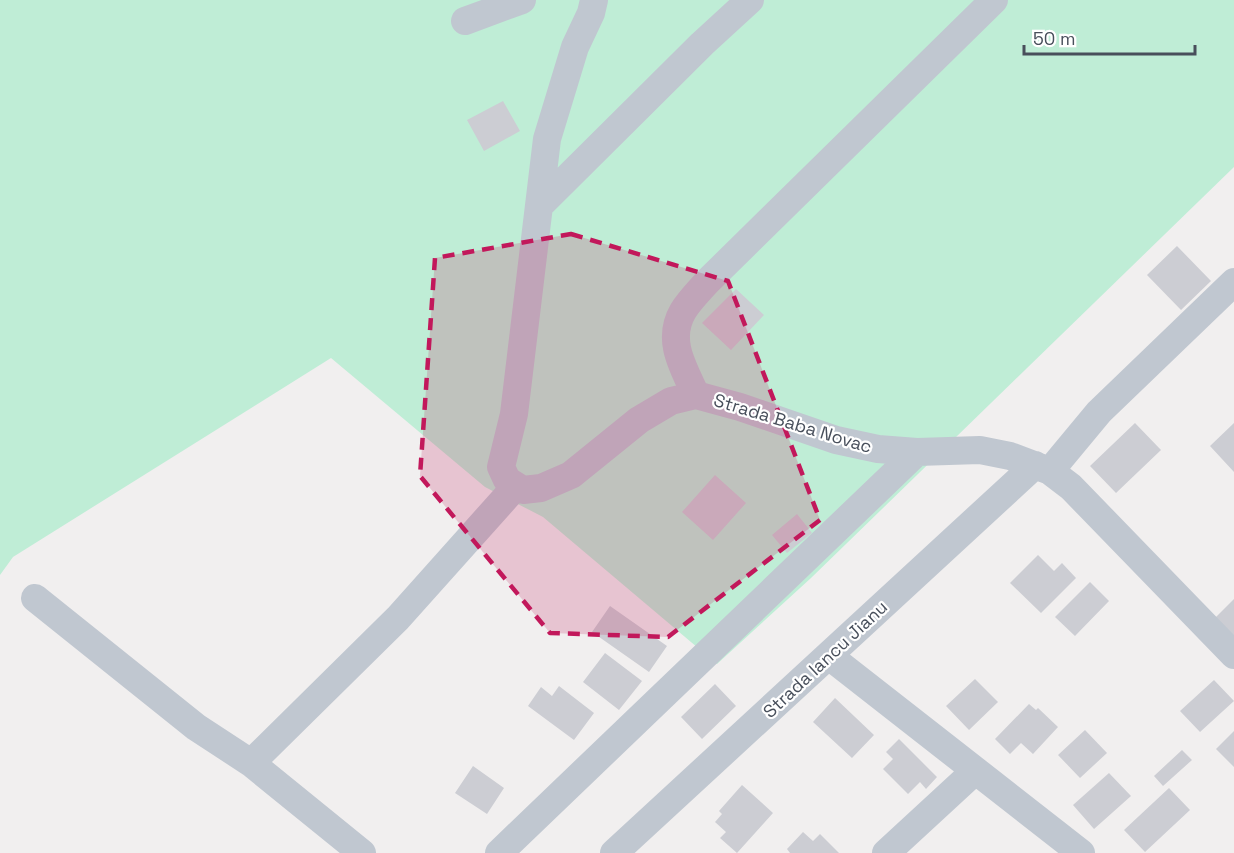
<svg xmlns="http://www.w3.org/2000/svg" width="1234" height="853" font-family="'Space Grotesk',sans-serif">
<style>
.green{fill:#bfedd6}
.building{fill:#cccdd3}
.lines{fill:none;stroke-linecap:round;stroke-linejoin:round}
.minor{stroke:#c0c7d0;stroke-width:28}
.marked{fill:#c2185b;fill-opacity:0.2;stroke:#c2185b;stroke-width:4.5;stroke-dasharray:12 8;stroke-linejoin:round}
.labels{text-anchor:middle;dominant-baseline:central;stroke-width:4.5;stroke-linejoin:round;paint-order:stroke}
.street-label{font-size:18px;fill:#484f5b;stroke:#fff}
</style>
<rect width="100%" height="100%" fill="#f1efef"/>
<!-- green -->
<path class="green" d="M 0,0 L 1234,0 L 1234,167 L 811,578 L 717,664 L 543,517 L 485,487 L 331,358 L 13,557 L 0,575 Z"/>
<!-- building -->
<path class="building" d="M 503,101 L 520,131 L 484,151 L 467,120 Z
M 1177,246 L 1211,281 L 1181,310 L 1147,275 Z
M 736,289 L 764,315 L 731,350 L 702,323 Z
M 1135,423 L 1161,450 L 1116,493 L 1090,466 Z
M 1234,423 L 1234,472 L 1210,446 Z
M 715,475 L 746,503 L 713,540 L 682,512 Z
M 797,514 L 812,533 L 787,553 L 772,535 Z
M 1038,555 L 1054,571 L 1062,563 L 1076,578 L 1041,613 L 1010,583 Z
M 1090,582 L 1109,601 L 1075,636 L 1055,617 Z
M 1234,599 L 1234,637 L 1211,622 Z
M 610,606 L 667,646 L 649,672 L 592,632 Z
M 605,653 L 642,681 L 619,710 L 583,682 Z
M 975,679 L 998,702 L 969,730 L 946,706 Z
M 1214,680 L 1234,701 L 1200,732 L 1180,711 Z
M 715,684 L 736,706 L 702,739 L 681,717 Z
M 559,686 L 594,713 L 574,740 L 528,706 L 541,687 L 552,696 Z
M 835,698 L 874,735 L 852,758 L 813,722 Z
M 1029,704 L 1036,710 L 1038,708 L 1058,727 L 1033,754 L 1021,743 L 1010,754 L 995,739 Z
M 1085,730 L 1107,753 L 1080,778 L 1058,755 Z
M 1234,731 L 1234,767 L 1216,749 Z
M 899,739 L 937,777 L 926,789 L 920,782 L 908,794 L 883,769 L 893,759 L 886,752 Z
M 1182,750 L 1192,760 L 1163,786 L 1154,776 Z
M 473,766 L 504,788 L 487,814 L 455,793 Z
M 1109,773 L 1131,796 L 1094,829 L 1073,805 Z
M 742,785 L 773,813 L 737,853 L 720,838 L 726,832 L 715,822 L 722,814 L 719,811 Z
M 1169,788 L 1190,810 L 1145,852 L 1124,830 Z
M 803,832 L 813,841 L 820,834 L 839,853 L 790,853 L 787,849 Z"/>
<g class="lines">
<!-- minor -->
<path class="minor" d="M 594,0 L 591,13 L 575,47 L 547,139 L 514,414 L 501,467 L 507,480 L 523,490 L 541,488 L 571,475 L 639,420 L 671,401 L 696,395 L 740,407 L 836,440 L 878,449 L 917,452 L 980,450 L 1010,456 L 1050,471 L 1071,487 L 1234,655
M 465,21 L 522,0
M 540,205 L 702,44 L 750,0
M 696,395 C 683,367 666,340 683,311 C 689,301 699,291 707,282 L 994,0
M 1050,471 L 1099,412 L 1234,282
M 35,598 L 196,727 L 251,763 L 362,853
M 829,656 L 1081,853
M 251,763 L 398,618 L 516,486
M 499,853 L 917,452
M 614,853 L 1035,465
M 886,853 L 975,771"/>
</g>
<!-- marked area -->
<path class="marked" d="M 571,234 L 728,281 L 820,520 L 668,637 L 550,633 L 420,476 L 435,258 Z"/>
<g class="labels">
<!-- street labels -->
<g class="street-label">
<text transform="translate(793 423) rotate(17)">Strada Baba Novac</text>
<text transform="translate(825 659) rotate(-43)">Strada Iancu Jianu</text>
</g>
</g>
<!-- scale -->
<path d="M1024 45v9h171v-9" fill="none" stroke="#484f5b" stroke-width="3"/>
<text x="1033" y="45" font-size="18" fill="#484f5b" stroke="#ffffff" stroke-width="4.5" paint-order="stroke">50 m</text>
</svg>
